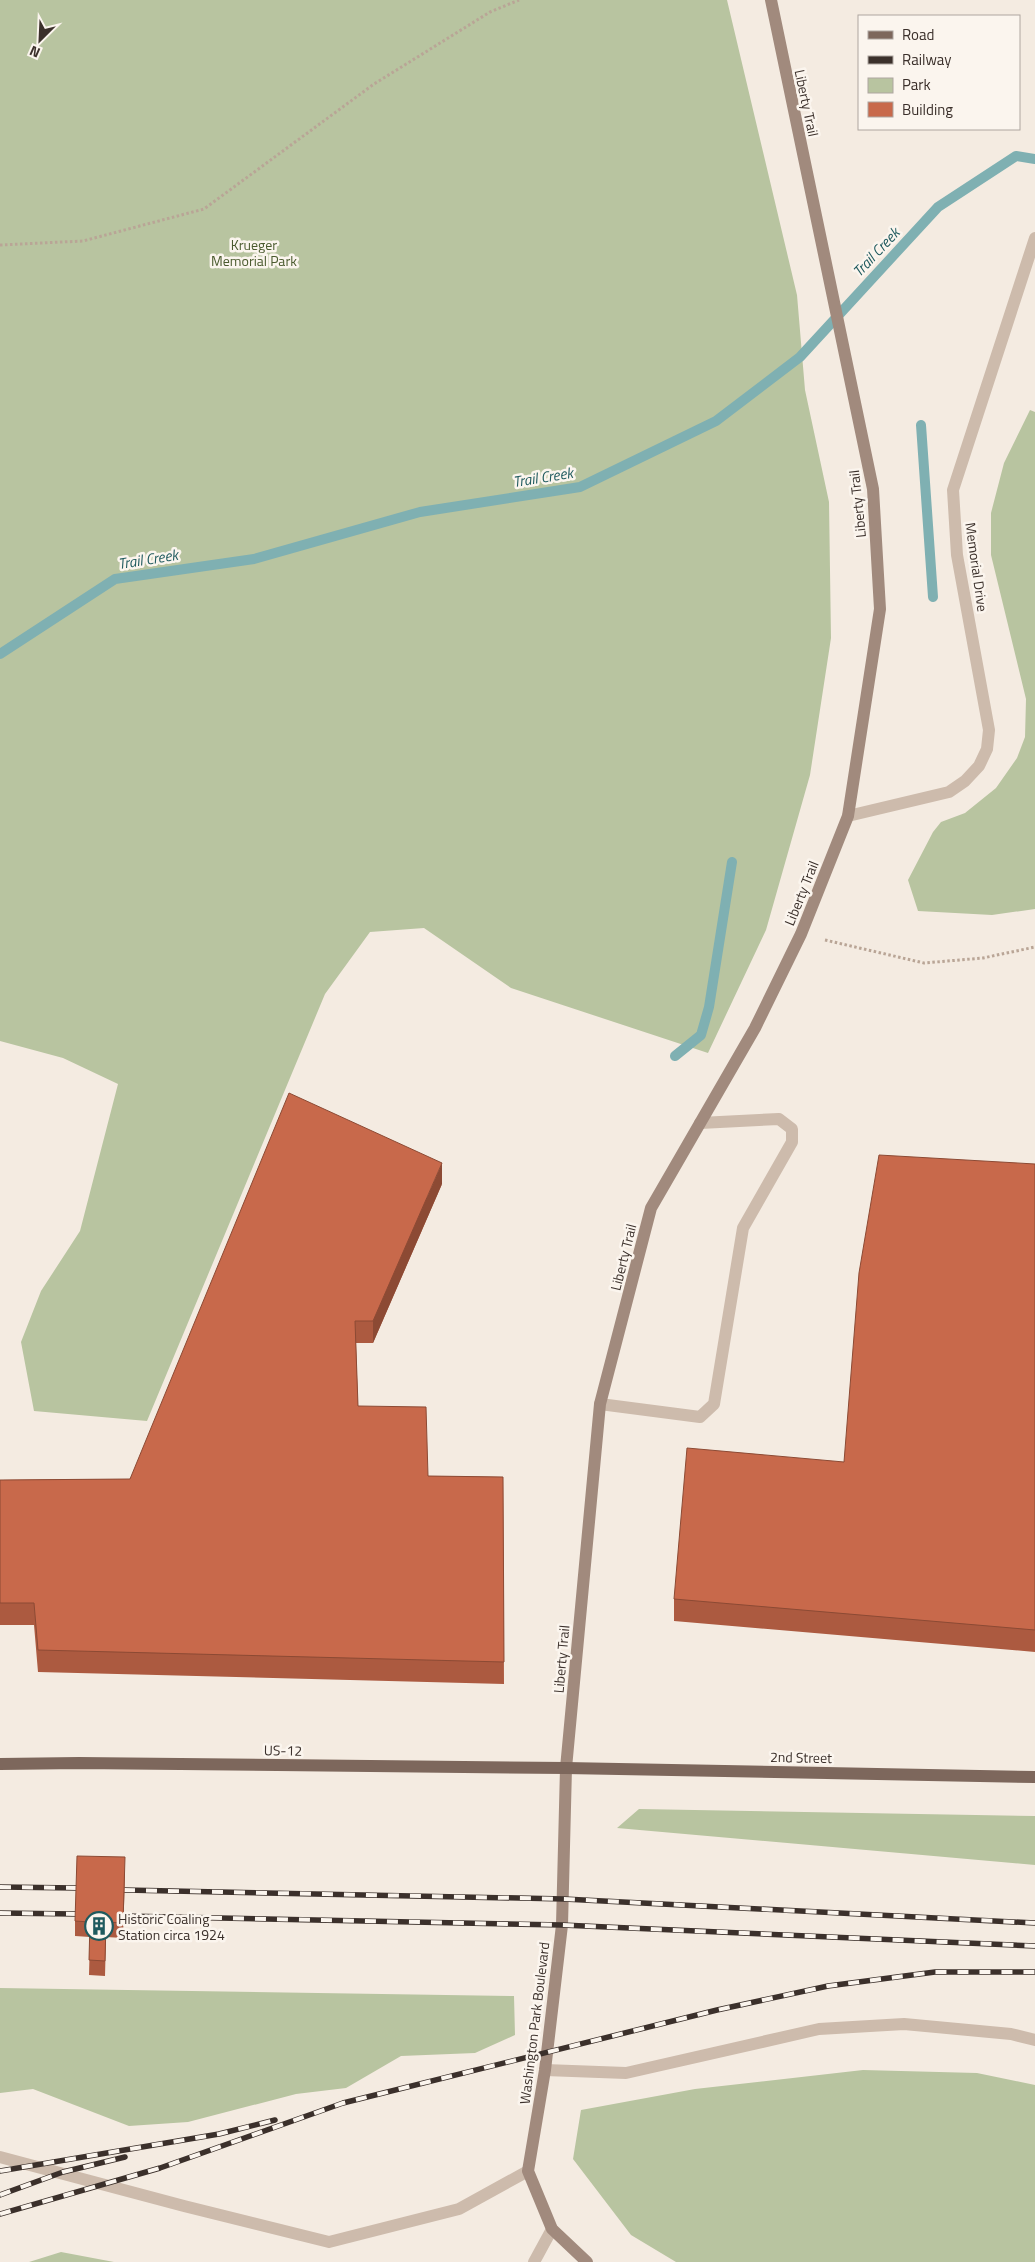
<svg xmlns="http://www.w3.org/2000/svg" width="1035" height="2262" font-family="'Titillium Web',sans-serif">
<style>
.green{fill:#b8c4a0}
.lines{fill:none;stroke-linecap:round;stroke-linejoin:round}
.stream{stroke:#7fb0b2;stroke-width:10}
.path{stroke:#b9a596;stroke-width:3;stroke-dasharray:2.5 2.5;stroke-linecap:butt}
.lane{stroke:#cdbbac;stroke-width:12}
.street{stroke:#cdbbac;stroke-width:12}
.secondary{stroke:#a18a7d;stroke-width:12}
.primary{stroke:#7d675c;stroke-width:12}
.rail-casing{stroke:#3b302b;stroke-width:5.5}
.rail{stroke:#fbf5ee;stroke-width:4;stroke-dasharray:11;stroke-linecap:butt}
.wall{fill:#ac5a40}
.shaded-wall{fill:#8c4a34}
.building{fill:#c8694b;stroke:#8c4a34}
.labels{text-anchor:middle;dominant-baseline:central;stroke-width:5;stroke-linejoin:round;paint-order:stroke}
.street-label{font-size:14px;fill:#3b302b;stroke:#fbf5ee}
.park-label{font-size:14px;fill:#4a5a2e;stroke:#fbf5ee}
.poi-label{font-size:14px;fill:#3b302b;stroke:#fbf5ee;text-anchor:start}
.water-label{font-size:15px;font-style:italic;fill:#1f5a5e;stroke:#fbf5ee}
</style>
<rect width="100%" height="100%" fill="#f4ebe1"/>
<!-- green -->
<path class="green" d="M 0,0 L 727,0 L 797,295 L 805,390 L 829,502 L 831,638 L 810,775 L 766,930 L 708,1053 L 511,988 L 424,928 L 370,932 L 325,994 L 147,1421 L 34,1411 L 21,1342 L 41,1291 L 80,1231 L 118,1084 L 63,1058 L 0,1041 Z
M 1030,410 L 1035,412 L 1035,909 L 992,915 L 918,911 L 908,880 L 933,832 L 941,822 L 965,813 L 996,788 L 1017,758 L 1025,737 L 1026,699 L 991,555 L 991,513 L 1004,463 Z
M 639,1809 L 1035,1816 L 1035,1865 L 617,1828 Z
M 0,1988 L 514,1996 L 515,2035 L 475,2053 L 401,2056 L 346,2088 L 296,2094 L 188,2122 L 129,2126 L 33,2089 L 0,2093 Z
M 863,2070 L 977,2073 L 1035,2085 L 1035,2262 L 676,2262 L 631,2235 L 573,2159 L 581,2110 L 695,2089 Z
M 61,2252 L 114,2262 L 29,2262 Z"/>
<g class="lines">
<!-- stream -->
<path class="stream" d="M 921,425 L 933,597
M 0,654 L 115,579 L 254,559 L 420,512 L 580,487 L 716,421 L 800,357 L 938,207 L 1016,156 L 1035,159
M 675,1056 L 701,1035 L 709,1007 L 732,862"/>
<!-- path -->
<path class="path" d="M 0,245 L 83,241 L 204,209 L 374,84 L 490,12 L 519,0
M 825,940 L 924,963 L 983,958 L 1035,947"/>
<!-- lane -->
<path class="lane" d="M 600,1404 L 700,1417 L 714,1404 L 743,1228 L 792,1142 L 792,1129 L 779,1119 L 700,1123
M 545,2070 L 626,2073 L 819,2029 L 904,2024 L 1011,2034 L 1035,2040
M 0,2157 L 184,2206 L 329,2242 L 459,2209 L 528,2171
M 534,2262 L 552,2229"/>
<!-- street -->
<path class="street" d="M 848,816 L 949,792 L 965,781 L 979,766 L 987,749 L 989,730 L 957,555 L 953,490 L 1035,238"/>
<!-- secondary -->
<path class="secondary" d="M 587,2262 L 552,2229 L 528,2171 L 545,2070 L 562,1925 L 566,1768 L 600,1404 L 651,1208 L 755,1028 L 801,934 L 848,816 L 880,609 L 873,489 L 771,0"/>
<!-- primary -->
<path class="primary" d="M 0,1764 L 79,1763 L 566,1768 L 1035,1777"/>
<defs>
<path id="rail" d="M 0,1887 L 77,1888
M 124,1890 L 564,1899 L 1035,1923
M 0,1913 L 76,1914
M 123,1916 L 562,1925 L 1035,1946
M 0,2171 L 219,2134 L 275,2120
M 0,2195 L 63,2172 L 125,2157
M 0,2214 L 160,2168 L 343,2103 L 717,2010 L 828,1986 L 935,1972 L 1035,1972"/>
</defs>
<!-- rail casing -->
<use href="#rail" class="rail-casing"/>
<!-- rail -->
<use href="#rail" class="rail"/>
</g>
<!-- wall -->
<path class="wall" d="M 1035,1164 L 1035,1652 L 674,1621 L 674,1599 L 844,1462 Z
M 442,1184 L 373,1343 L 356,1343 L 358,1406 L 428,1476 L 503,1477 L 504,1684 L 38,1672 L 34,1625 L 0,1625 L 0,1480 L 130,1479 Z
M 125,1873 L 123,1938 L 106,1937 L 105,1976 L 89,1975 L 90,1937 L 75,1936 L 75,1921 Z"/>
<!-- shaded-wall -->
<path class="shaded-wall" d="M 442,1163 L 442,1184 L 373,1343 L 373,1321 Z"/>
<!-- building -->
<path class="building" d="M 289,1093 L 442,1163 L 373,1321 L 355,1321 L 358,1406 L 426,1407 L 428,1476 L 503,1477 L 504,1662 L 38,1650 L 34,1603 L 0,1603 L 0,1480 L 130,1479 Z
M 879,1155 L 1035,1164 L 1035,1630 L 674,1599 L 687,1448 L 844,1462 L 859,1273 Z
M 77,1856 L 125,1857 L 123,1923 L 106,1922 L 105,1961 L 89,1960 L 90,1922 L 75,1921 Z"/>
<!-- icons -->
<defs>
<symbol id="building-ring" viewBox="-11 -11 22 22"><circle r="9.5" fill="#fbf5ee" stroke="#1f5a5e" stroke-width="1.5"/><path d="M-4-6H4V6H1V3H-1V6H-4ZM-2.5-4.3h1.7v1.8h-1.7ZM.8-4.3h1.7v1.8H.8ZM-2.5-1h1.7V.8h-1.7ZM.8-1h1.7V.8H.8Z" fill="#1f5a5e"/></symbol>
</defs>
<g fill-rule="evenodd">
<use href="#building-ring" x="83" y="1910" width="32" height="32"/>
</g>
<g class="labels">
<!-- street labels -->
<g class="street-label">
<text transform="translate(807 103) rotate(78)">Liberty Trail</text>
<text transform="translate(857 504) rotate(-96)">Liberty Trail</text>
<text transform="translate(977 567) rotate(82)">Memorial Drive</text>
<text transform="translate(801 893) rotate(-68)">Liberty Trail</text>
<text transform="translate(623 1257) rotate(-76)">Liberty Trail</text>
<text transform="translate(561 1659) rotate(-85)">Liberty Trail</text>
<text transform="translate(283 1750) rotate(1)">US-12</text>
<text transform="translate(801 1757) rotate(1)">2nd Street</text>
<text transform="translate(534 2023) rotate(-83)">Washington Park Boulevard</text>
</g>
<!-- park labels -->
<g class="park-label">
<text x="254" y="244">Krueger<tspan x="254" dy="16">Memorial Park</tspan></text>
</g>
<!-- poi labels -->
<g class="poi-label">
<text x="118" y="1918">Historic Coaling<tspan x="118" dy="16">Station circa 1924</tspan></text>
</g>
<!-- water labels -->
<g class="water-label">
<text transform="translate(876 252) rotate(-47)">Trail Creek</text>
<text transform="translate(543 477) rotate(-9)">Trail Creek</text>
<text transform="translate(148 559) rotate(-9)">Trail Creek</text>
</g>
</g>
<!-- legend -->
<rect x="858" y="15" width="162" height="115" fill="#fbf5ee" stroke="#aea6a0"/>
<rect x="868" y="31" width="25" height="8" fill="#7d675c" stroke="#aea6a0"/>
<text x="902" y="40" font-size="15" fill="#3b302b">Road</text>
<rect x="868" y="56" width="25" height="8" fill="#3b302b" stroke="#aea6a0"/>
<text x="902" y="65" font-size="15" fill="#3b302b">Railway</text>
<rect x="868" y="78" width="25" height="15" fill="#b8c4a0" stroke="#aea6a0"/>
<text x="902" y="90" font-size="15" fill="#3b302b">Park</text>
<rect x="868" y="102" width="25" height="15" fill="#c8694b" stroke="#aea6a0"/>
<text x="902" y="115" font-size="15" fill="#3b302b">Building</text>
<!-- north arrow -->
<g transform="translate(40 40) rotate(204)" stroke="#fbf5ee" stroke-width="4" paint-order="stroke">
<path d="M0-4L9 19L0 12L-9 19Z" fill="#3b302b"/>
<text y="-8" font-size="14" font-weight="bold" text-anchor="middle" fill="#3b302b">N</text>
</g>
</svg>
